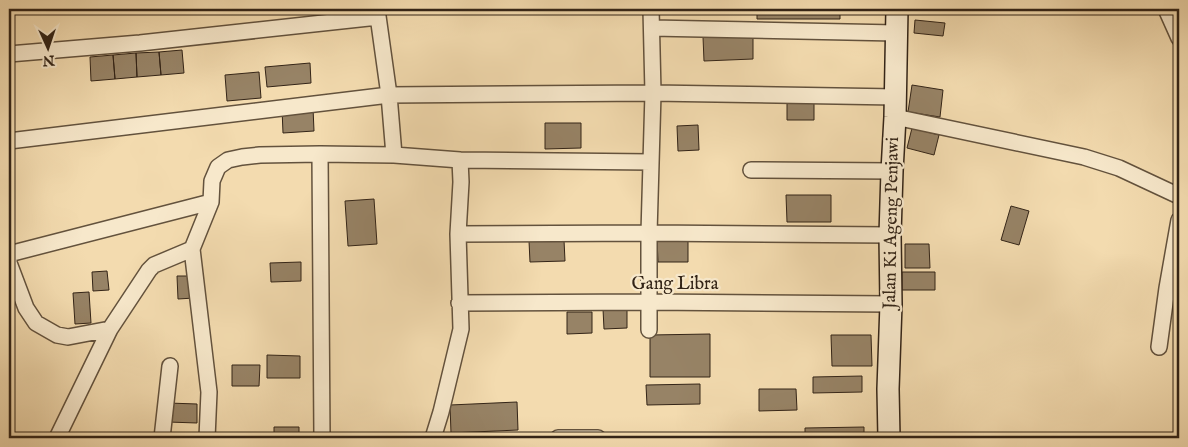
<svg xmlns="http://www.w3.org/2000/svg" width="1188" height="447" font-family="'IM FELL English',serif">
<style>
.building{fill:#978366;stroke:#332417}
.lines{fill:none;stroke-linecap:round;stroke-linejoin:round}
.street-casing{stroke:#63523d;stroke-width:18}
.secondary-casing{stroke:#332417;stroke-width:24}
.street{stroke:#f7e8cb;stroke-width:15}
.secondary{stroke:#f7e8cb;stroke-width:21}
.labels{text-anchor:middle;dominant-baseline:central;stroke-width:4.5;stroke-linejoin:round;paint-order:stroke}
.street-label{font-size:18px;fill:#332417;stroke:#f7e8cb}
</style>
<rect width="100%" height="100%" fill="#f3dbaf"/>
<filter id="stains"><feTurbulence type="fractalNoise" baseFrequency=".004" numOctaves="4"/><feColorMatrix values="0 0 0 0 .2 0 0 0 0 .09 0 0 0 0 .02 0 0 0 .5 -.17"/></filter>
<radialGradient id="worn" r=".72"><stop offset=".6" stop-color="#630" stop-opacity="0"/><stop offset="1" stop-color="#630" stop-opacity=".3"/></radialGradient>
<!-- building -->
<path class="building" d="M 117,9 L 150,9 L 117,11 Z
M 757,9 L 840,9 L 840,19 L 757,19 Z
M 915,20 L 945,23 L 943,36 L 914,33 Z
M 753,36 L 753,59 L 704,61 L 703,37 Z
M 182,50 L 184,73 L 161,75 L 159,52 Z
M 159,52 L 161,75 L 137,77 L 136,53 Z
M 136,53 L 137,77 L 115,79 L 113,55 Z
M 113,55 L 115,79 L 91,81 L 90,57 Z
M 310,63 L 311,83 L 267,87 L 265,67 Z
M 259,72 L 261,98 L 227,101 L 225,75 Z
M 912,85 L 943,90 L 940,117 L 908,112 Z
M 787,99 L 814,99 L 814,120 L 787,120 Z
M 313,108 L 314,131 L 283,133 L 282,109 Z
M 545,123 L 581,123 L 581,148 L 545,149 Z
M 698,125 L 699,150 L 678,151 L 677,126 Z
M 912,128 L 939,135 L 934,155 L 907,148 Z
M 786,195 L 831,195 L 831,222 L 787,222 Z
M 374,199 L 377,244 L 348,246 L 345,201 Z
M 1011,206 L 1029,211 L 1019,245 L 1001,240 Z
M 657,239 L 688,239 L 688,262 L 658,262 Z
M 564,240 L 565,261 L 530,262 L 529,241 Z
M 905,244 L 929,244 L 930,268 L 905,268 Z
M 301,262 L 301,281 L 271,282 L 270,263 Z
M 107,271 L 109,290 L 93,291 L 92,272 Z
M 902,272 L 935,272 L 935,290 L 902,290 Z
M 177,276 L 194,276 L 194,298 L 178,299 Z
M 89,292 L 91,323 L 75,324 L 73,293 Z
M 627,308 L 627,328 L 604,329 L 603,309 Z
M 567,312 L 592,312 L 592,333 L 567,334 Z
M 710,334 L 710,377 L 650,377 L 650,335 Z
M 831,335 L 871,335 L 872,366 L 832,366 Z
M 267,355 L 300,356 L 300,378 L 267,378 Z
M 232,365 L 260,365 L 259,386 L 232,386 Z
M 862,376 L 862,392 L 813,393 L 813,377 Z
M 700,384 L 700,404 L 647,405 L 646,385 Z
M 759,389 L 796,389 L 797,410 L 759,411 Z
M 517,402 L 518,430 L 451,433 L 450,405 Z
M 168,403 L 197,404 L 197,423 L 168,422 Z
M 274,427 L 299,427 L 299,438 L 274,438 Z
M 864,427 L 864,438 L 805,438 L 805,428 Z"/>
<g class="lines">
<defs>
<path id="street" d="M 377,9 L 389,95 L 394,155
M 1166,9 L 1179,38
M 652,28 L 896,33
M 9,54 L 140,43 L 378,17
M 895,117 L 1084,157 L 1119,168 L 1179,196
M 9,141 L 389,95 L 653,93 L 896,97
M 460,160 L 651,162
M 751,170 L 892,171
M 9,254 L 211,202
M 9,255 L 9,263 L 26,308 L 36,323 L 57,335 L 68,337 L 110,329
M 459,303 L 649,302 L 891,304
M 649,330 L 649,233 L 653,93 L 651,9
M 1159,347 L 1167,288 L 1179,220
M 57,438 L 110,329 L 149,270 L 154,265 L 192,249
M 162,438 L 170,366
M 207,438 L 209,392 L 192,249 L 211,202 L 212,181 L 218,167 L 228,160 L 242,157 L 260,155 L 320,154
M 322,438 L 320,154 L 394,155 L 460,160 L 461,182 L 458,234 L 649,233 L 890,235
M 433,438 L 441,412 L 461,329 L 458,234
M 558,438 L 598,438"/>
<path id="secondary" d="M 889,438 L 888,389 L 891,304 L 890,235 L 892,171 L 895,117 L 897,9"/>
</defs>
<!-- street casing -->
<use href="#street" class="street-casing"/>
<!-- secondary casing -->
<use href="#secondary" class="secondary-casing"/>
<!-- street -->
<use href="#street" class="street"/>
<!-- secondary -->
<use href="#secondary" class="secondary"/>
</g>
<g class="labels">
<!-- street labels -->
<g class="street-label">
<text transform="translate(892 223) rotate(-89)">Jalan Ki Ageng Penjawi</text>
<text x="675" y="284">Gang Libra</text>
</g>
</g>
<!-- margin -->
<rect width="1188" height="447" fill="none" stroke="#f3dbaf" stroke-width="30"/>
<rect x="10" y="10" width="1168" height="427" fill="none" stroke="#332417" stroke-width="2.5"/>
<rect x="15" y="15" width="1158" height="417" fill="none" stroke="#332417"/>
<!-- north arrow -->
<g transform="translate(48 48) rotate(177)" stroke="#f7e8cb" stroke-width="4" paint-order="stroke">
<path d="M0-4L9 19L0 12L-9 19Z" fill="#332417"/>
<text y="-8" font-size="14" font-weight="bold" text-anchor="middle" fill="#332417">N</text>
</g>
<rect width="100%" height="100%" filter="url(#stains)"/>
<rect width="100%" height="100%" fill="url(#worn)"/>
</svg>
